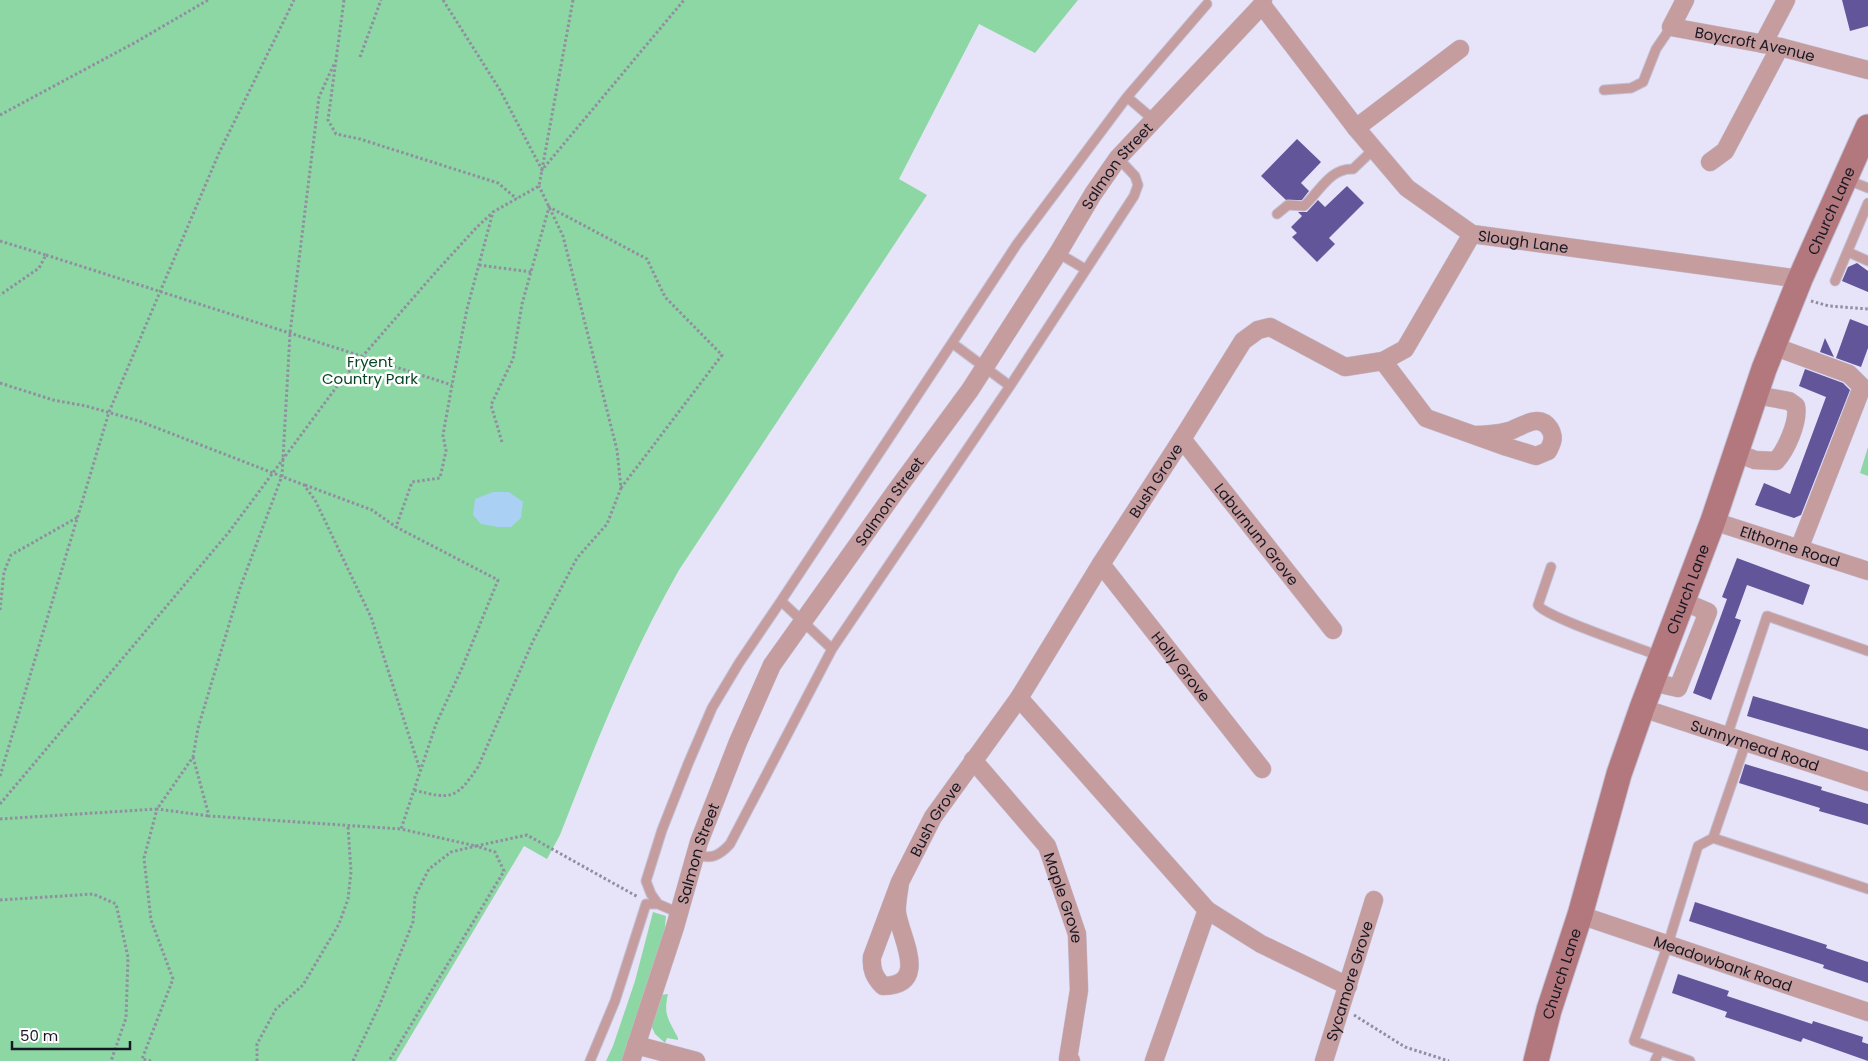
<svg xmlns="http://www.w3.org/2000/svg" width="1868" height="1061" font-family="Poppins,sans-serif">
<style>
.green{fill:#8cd7a4}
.water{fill:#aad0f4}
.building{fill:#63559a}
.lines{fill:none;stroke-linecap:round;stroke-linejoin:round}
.lane-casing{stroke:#c2bfd3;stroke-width:11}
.street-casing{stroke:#c2bfd3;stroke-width:19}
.secondary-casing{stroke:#c2bfd3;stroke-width:27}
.path{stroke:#918ea1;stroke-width:3;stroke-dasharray:2.5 2.5;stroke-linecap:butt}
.lane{stroke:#c59d9f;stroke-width:9}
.street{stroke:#c59d9f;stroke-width:18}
.secondary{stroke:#b2787d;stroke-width:25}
.labels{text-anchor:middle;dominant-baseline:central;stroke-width:5;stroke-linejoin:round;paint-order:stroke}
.street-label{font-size:15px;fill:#191724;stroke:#fff}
.park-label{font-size:15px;fill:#084625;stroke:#fff}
</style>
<rect width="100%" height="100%" fill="#e7e4fa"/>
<!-- green -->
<path class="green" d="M 0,0 L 1078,0 L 1035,53 L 979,24 L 899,179 L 927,195 L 679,570 C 631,654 595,745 560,835 L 547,859 L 524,846 L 396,1061 L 0,1061 Z
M 1868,447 L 1868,476 L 1860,473 Z
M 653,912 L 666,916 L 664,936 L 624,1061 L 606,1061 L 613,1046 L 635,981 Z
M 668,994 C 663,1015 669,1020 678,1038 L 678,1040 L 667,1038 L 665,1043 L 655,1034 L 650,1023 L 661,995 Z"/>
<!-- water -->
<path class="water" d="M 493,492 L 509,492 L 523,502 L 521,518 L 511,527 L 498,527 L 481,524 L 473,515 L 475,499 Z"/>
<!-- building -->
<path class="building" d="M 1842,0 L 1868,0 L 1868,26 L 1850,31 Z
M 1297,139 L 1321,162 L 1301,183 L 1309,191 L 1305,196 L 1302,200 L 1286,200 L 1261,176 Z
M 1347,186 L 1364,203 L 1329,238 L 1335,244 L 1317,262 L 1292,237 L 1297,233 L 1291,227 L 1302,216 L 1298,212 L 1307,212 L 1318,200 L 1325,207 Z
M 1857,263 L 1868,271 L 1868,292 L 1842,281 L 1848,267 Z
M 1850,319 L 1868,326 L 1868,348 L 1861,367 L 1836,358 Z
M 1825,338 L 1834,357 L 1820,352 Z
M 1805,369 L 1843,383 L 1850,390 L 1801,515 L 1794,518 L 1755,505 L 1764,483 L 1790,494 L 1826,397 L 1799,386 Z
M 1737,558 L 1810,585 L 1803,605 L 1747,585 L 1735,618 L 1741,620 L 1711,700 L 1693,693 L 1727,599 L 1722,597 Z
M 1753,696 L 1868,729 L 1868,751 L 1747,716 Z
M 1745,764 L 1822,787 L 1821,790 L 1868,804 L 1868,825 L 1819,811 L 1820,808 L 1739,783 Z
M 1695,902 L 1827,945 L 1826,948 L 1868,962 L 1868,983 L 1823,968 L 1824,965 L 1689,921 Z
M 1678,974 L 1729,991 L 1727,996 L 1812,1024 L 1813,1021 L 1863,1037 L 1862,1042 L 1868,1044 L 1868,1061 L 1803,1038 L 1801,1042 L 1725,1017 L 1727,1012 L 1672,993 Z"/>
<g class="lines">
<defs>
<path id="lane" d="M 1604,90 L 1631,88 L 1643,82 L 1656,49 L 1671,27
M 1154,120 L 1127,97 L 1207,4
M 1845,179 L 1868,188
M 1277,214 L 1288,205 L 1304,206 C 1320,191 1330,168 1353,169 L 1374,149
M 1848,252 L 1868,261
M 1058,253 L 1085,269
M 1835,281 L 1868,203
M 1010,386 L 952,343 L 1017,244 L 1127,97
M 1551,567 L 1538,605 C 1545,617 1640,648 1659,656
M 832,649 L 781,601 L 952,343
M 1727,736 L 1767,616 L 1868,651
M 1713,838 L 1746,742
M 695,854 C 711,860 719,856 730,844 L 832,649 L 1010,386 L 1134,196 L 1138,185 L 1135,176 L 1118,158
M 658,904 L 651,894 L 646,881 L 662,830 L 688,764 L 712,708 L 739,663 L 781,601
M 590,1061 L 615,1001 L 646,904 L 658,904 L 679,913
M 1655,1061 L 1660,1050
M 1690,1061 L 1634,1041 L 1668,944 L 1698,846 L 1713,838 L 1868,889"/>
<g id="street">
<path id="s1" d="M 1685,0 L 1671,27 L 1780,47 L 1868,70"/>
<path id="s2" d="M 1262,5 L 1356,128 L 1407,188 L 1472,234 L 1800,279"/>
<path d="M 1763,44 L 1786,0"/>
<path d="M 1356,128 L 1460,49"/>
<path d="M 1710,162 L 1725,151 L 1780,47"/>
<path d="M 1773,346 L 1849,374 L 1862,387 L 1799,549"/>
<path d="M 1383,361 L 1426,418 L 1507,447 L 1536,456 L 1548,451 C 1552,443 1555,438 1550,429 C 1539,412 1522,427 1509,431 C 1497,434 1486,435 1474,435"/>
<path id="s3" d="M 1182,439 L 1333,630"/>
<path d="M 1736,453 L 1755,460 L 1776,461 C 1786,450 1799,422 1796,406 L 1789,401 L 1756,395"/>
<path id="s4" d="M 1713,521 L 1868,571"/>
<path id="s5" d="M 1101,564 L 1262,769"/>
<path d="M 1652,682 L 1678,688 L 1708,612 L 1682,601"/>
<path d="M 1019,698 L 1207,910 L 1261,944 L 1348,986"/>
<path id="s6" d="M 1642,708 L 1868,782"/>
<path id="s7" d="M 973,760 L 1047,846 L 1077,934 L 1079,990 L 1068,1059 L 1071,1061"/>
<path id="s8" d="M 900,882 C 899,892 896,904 897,913 C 901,939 930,985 883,986 C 874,977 871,969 872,957 L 900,882 L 933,817 L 1019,698 L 1101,564 L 1182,439 L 1243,341 L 1258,330 L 1270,327 L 1345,367 L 1383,361 L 1405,349 L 1472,234"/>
<path id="s9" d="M 1580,915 L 1868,1012"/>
<path d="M 636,1045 L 696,1061"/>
<path id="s10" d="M 631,1061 L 675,927 L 699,842 L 738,742 L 772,665 L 895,492 L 970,390 L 1058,253 L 1093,194 L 1118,158 L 1262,5 L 1263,0"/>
<path d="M 1154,1061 L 1207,910"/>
<path id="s11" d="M 1324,1061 L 1374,900"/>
</g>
<g id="secondary">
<path id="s12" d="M 1536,1061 L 1549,1010 L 1580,915 L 1619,774 L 1642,708 L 1713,521 L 1764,369 L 1800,279 L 1868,127"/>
</g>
</defs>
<!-- lane casing -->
<use href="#lane" class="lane-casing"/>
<!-- street casing -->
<use href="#street" class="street-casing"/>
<!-- secondary casing -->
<use href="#secondary" class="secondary-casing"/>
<!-- path -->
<path class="path" d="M 344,0 L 328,120 L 336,134 L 360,139 L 498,183 L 517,199
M 443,0 L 500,90 L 542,170 L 684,0
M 573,0 L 539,186 L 493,212 L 467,309 L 452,385 L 443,435 L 446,451 L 440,478 L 412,482 L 396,527 L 498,580 L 462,668 L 436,724 L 401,829 L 476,846 L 527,835 L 638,897
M 360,57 L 381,0
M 0,115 L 136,42 L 208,0
M 0,241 L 46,255 L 39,268 L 0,295
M 46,255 L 452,385
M 479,265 L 531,272
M 1811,301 L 1829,306 L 1868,309
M 0,383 L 53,400 L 86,406 L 139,421 L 304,485 L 315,500 L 371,617 L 420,770
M 502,442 L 491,405 L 513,359 L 522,304 L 549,207 L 647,259 L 665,297 L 722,355 L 621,488
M 305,485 L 372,510 L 396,527
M 0,610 L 4,572 L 11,555 L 78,517
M 193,757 L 209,816 L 401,829
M 0,776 L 109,412 L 219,153 L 294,0
M 414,790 C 452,800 456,799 478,767 L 533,641 L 577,558 L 607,524 L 621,488 L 617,450 L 563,236 L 539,186
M 0,804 L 229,532 L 341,381 L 434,274 L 476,228 L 492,213
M 0,819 L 157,809 L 193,757 L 198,728 L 240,588 L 282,476 L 290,333 L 319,97 L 335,62
M 0,900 L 93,894 L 116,904 L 128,957 L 126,1018 L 111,1061
M 1354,1015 L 1405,1047 L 1449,1061
M 151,1061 L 142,1059 L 173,979 L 151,920 L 144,858 L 157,809 L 209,816
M 257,1061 L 257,1044 L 276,1009 L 303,985 L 339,924 L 348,899 L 351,872 L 348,826
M 353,1061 L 380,1004 L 413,922 L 415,896 L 429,869 L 451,852 L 476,846 L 495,852 L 504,871 L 389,1061"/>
<!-- lane -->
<use href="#lane" class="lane"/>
<!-- street -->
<use href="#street" class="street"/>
<!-- secondary -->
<use href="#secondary" class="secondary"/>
</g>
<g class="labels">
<!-- street labels -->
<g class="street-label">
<text stroke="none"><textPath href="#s1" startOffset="116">Boycroft Avenue</textPath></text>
<text stroke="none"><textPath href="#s10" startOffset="1028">Salmon Street</textPath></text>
<text stroke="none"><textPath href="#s12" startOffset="901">Church Lane</textPath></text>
<text stroke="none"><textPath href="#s2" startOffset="365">Slough Lane</textPath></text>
<text stroke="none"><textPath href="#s8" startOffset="712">Bush Grove</textPath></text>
<text stroke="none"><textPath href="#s10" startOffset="622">Salmon Street</textPath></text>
<text stroke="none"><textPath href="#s3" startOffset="121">Laburnum Grove</textPath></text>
<text stroke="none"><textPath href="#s4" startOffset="81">Elthorne Road</textPath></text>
<text stroke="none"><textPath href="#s12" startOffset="496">Church Lane</textPath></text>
<text stroke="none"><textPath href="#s5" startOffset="130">Holly Grove</textPath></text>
<text stroke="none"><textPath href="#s6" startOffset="119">Sunnymead Road</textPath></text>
<text stroke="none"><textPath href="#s8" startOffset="308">Bush Grove</textPath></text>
<text stroke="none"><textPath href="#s10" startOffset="218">Salmon Street</textPath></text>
<text stroke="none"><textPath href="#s7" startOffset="168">Maple Grove</textPath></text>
<text stroke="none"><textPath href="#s9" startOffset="151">Meadowbank Road</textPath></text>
<text stroke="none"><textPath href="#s12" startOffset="91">Church Lane</textPath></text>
<text stroke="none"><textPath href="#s11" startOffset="84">Sycamore Grove</textPath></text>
</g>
<!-- park labels -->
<g class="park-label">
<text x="370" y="361">Fryent<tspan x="370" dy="17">Country Park</tspan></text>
</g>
</g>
<!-- scale -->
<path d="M12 1041v8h118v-8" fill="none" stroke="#191724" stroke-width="2.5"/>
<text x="20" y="1041" font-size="15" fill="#191724" stroke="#ffffff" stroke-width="4" paint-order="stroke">50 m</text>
</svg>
